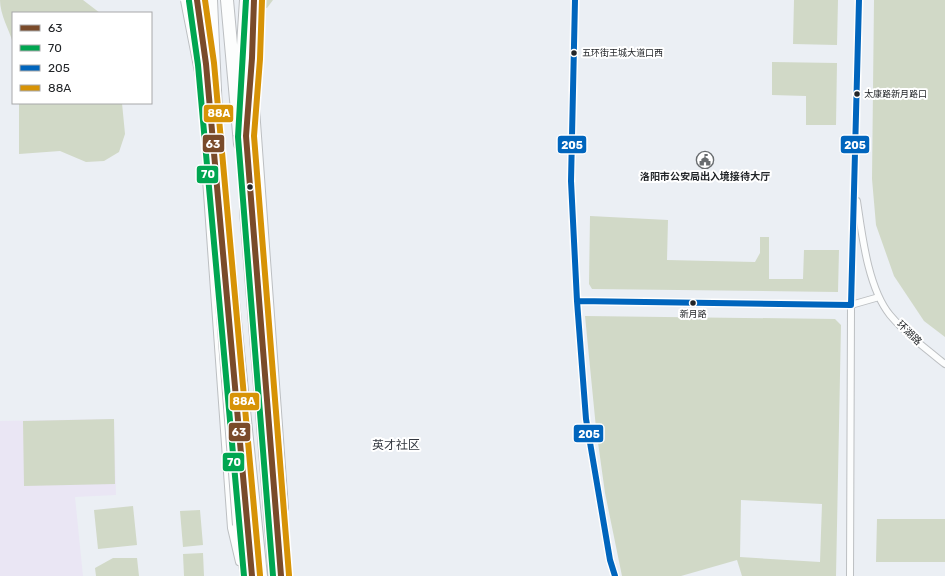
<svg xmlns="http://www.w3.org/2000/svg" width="945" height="576" font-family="Rubik,'Noto Sans SC',sans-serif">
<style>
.education{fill:#eae6f4}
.green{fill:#d1d9c7;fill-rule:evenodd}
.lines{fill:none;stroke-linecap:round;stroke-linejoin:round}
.street-casing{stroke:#bcbfc2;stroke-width:8}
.primary-casing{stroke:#bcbfc2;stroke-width:12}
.highway-casing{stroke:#bcbfc2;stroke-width:14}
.street{stroke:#fcfdfd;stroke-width:6}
.primary{stroke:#fcfdfd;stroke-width:10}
.highway{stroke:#fcfdfd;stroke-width:12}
.highway-bridge-casing{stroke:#bcbfc2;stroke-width:14;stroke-linecap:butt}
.highway-bridge{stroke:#fcfdfd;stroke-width:12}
.bus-1-casing{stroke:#fff;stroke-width:9}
.bus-2-casing{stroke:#fff;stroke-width:9}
.bus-3-casing{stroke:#fff;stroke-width:9}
.bus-4-casing{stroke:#fff;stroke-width:9}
.bus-1{stroke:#7a4b2a;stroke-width:6}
.bus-2{stroke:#00a651;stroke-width:6}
.bus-3{stroke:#0065bd;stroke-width:6}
.bus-4{stroke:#d79306;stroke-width:6}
.bus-dot{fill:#222528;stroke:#fff;stroke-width:1.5}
.labels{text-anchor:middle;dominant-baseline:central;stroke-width:4;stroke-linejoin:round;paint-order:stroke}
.bus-label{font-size:9px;fill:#222528;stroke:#fff;text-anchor:start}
.poi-label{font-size:10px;font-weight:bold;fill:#222528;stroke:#fff}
.street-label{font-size:10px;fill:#222528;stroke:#fff}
.quarter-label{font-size:12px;fill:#32373f;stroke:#fff}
.line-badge{stroke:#fff;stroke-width:1.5}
.badge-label{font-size:11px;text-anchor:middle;font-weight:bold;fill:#fff}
</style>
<rect width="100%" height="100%" fill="#ebeff4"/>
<!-- education -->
<path class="education" d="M 114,419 L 116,495 L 75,497 L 83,576 L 0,576 L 0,421 Z"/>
<!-- green -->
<path class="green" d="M 0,0 L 83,0 L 100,13 L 13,13 L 13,43 C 9,29 0,15 0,0 Z
M 260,0 L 273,0 L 267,8 L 261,8 Z
M 794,0 L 838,0 L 837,45 L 793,44 Z
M 874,0 L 945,0 L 945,337 L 924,321 L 894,276 L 876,225 L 872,179 Z
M 772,62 L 837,63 L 836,125 L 806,125 L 806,96 L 772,95 Z
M 19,103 L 122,103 L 125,134 L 119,152 L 104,161 L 86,162 L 60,151 L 19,154 Z
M 590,216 L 668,220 L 667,260 L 755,262 L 760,253 L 760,237 L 769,237 L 769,279 L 803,279 L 804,250 L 839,250 L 838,292 L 592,289 L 589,284 Z
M 585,316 L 835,319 L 841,325 L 836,576 L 742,576 L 737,560 L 681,576 L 622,576 L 605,493 L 596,428 ZM 741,500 L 822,504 L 820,562 L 740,557 Z
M 114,419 L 115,484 L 24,486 L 23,421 Z
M 133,506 L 137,545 L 98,549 L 94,510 Z
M 200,510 L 203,545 L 183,547 L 180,511 Z
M 877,519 L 945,519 L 945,562 L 876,562 Z
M 203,553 L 204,576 L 184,576 L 183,554 Z
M 113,558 L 137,558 L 139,576 L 96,576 L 95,568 Z"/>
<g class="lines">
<defs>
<path id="street" d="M 575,0 L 571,181 L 577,301 L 586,419 L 610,560 L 615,576
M 254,81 L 285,508
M 215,155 L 206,179 L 231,528 L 239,562
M 857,201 C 862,235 868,288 890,315 C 906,334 926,349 945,364
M 577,301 L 851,305 L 879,297
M 285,538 L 285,572
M 850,576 L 851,305 L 859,0"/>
<path id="primary" d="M 197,0 L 208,81
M 247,149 L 246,136 L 252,58 L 254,0
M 232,346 L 252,575
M 278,542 L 281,576"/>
<path id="highway" d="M 211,0 L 217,135
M 227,0 L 240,144
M 241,77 L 246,0
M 223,205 L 261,576
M 246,210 L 275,576
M 278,493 L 281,541
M 239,525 L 247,576"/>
</defs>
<!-- street casing -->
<use href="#street" class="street-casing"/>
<!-- primary casing -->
<use href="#primary" class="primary-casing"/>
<!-- highway casing -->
<use href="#highway" class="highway-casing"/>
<!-- street -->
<use href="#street" class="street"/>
<!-- primary -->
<use href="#primary" class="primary"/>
<!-- highway -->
<use href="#highway" class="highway"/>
<defs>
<path id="highway-bridge" d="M 187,0 L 219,164 L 218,249 L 239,525
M 240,134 L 254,233 L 278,493"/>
</defs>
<!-- highway-bridge casing -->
<use href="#highway-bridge" class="highway-bridge-casing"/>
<!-- highway-bridge -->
<use href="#highway-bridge" class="highway-bridge"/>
<defs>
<path id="bus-1" d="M 197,0 L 206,64 L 252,576
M 254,0 L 252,58 L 246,136 L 281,576"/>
<path id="bus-2" d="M 246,0 L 238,137 L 273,576
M 189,1 L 198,65 L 244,576"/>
<path id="bus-3" d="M 575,0 L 571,181 L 577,301 L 586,419 L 610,560 L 615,576
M 577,301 L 851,305 L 859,0"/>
<path id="bus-4" d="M 205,0 L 214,63 L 260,575
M 262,0 L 260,59 L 254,136 L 289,575"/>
</defs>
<!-- bus-1 casing -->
<use href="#bus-1" class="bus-1-casing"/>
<!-- bus-2 casing -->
<use href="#bus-2" class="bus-2-casing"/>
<!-- bus-3 casing -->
<use href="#bus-3" class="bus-3-casing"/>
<!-- bus-4 casing -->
<use href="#bus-4" class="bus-4-casing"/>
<!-- bus-1 -->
<use href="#bus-1" class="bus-1"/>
<!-- bus-2 -->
<use href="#bus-2" class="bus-2"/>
<!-- bus-3 -->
<use href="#bus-3" class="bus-3"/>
<!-- bus-4 -->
<use href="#bus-4" class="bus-4"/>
</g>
<!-- icons -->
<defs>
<symbol id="civic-ring" viewBox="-11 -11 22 22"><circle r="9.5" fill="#fff" stroke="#686c6f" stroke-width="1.5"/><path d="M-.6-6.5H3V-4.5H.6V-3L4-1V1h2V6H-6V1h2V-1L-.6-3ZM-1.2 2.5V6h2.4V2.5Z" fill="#686c6f"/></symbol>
</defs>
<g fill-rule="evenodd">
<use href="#civic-ring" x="695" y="150" width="20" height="20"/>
</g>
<!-- markers -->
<g class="bus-dot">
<circle cx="574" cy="53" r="3.5"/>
<circle cx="857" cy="94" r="3.5"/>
<circle cx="250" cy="187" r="3.5"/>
<circle cx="693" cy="303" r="3.5"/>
</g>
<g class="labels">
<!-- bus labels -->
<g class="bus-label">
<text x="582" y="53">五环街王城大道口西</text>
<text x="864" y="94">太康路新月路口</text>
<text x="693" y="314" text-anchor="middle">新月路</text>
</g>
<!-- poi labels -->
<g class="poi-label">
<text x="705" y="177">洛阳市公安局出入境接待大厅</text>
</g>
<!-- street labels -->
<g class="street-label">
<text transform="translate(909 333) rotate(44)">环湖路</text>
</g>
<!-- quarter labels -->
<g class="quarter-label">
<text x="396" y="445">英才社区</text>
</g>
</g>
<g class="line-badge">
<rect x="203" y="104" width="31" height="19" rx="4" fill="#d79306"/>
<rect x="202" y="134" width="23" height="19" rx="4" fill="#7a4b2a"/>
<rect x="840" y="135" width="30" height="19" rx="4" fill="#0065bd"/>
<rect x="557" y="135" width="30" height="19" rx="4" fill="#0065bd"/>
<rect x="196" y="165" width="23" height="19" rx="4" fill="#00a651"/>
<rect x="229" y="392" width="31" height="19" rx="4" fill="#d79306"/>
<rect x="228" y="422" width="23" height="20" rx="4" fill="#7a4b2a"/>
<rect x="573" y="424" width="31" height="19" rx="4" fill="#0065bd"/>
<rect x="222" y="452" width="23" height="20" rx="4" fill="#00a651"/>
</g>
<g class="badge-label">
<text x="219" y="117">88A</text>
<text x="213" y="148">63</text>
<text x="855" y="149">205</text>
<text x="572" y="149">205</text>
<text x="208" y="178">70</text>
<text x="244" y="405">88A</text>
<text x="239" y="436">63</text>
<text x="589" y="438">205</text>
<text x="234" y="466">70</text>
</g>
<!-- legend -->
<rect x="12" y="12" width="140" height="92" fill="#ffffff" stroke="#a7a8a9"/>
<rect x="20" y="25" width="20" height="6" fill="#7a4b2a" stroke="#a7a8a9"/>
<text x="48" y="32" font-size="12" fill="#222528">63</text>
<rect x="20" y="45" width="20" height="6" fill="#00a651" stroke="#a7a8a9"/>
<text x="48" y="52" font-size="12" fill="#222528">70</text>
<rect x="20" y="65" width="20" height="6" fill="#0065bd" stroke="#a7a8a9"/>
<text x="48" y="72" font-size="12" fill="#222528">205</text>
<rect x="20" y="85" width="20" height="6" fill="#d79306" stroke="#a7a8a9"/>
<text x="48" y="92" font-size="12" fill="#222528">88A</text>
</svg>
